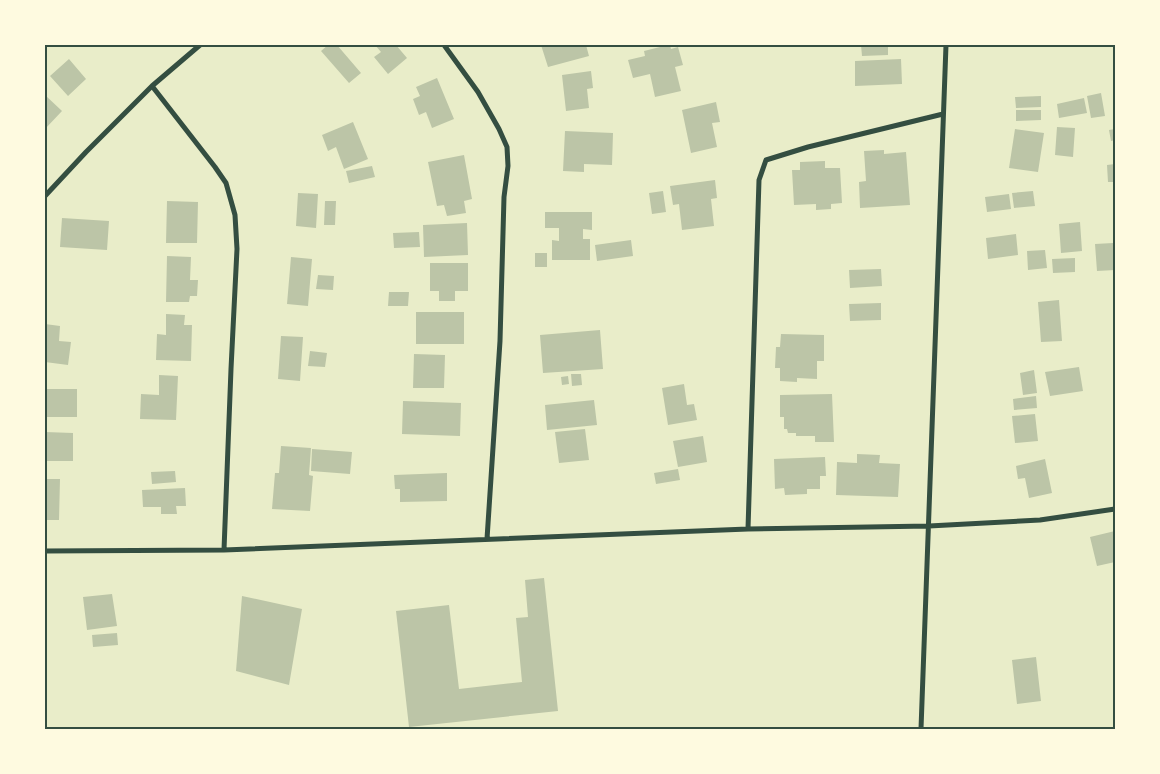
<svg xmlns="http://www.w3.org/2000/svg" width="1160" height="774" font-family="Figtree,sans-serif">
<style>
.building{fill:#bcc5a7}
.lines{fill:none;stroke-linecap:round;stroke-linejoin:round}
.minor{stroke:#344e41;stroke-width:5}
.neatline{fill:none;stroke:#344e41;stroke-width:2}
</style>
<rect width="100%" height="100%" fill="#e9edc9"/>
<!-- building -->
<path class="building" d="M 328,45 L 337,45 L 361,73 L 349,83 L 321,51 Z
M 375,45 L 396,45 L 407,58 L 388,74 L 374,57 L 381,52 Z
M 541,45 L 586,45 L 589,56 L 548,67 Z
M 668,45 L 670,45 L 671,49 L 678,47 L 683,65 L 675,67 L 681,91 L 655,97 L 650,74 L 633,78 L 628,60 L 645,56 L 644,51 Z
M 861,45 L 888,45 L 888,55 L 862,56 Z
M 69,59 L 86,79 L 68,96 L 50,76 Z
M 901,59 L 902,84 L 855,86 L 855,61 Z
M 591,71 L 593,88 L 587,89 L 589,108 L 566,111 L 562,75 Z
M 437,78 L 454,119 L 432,128 L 426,112 L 419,115 L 413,99 L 420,96 L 416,87 Z
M 1101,93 L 1105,116 L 1091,118 L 1087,96 Z
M 45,95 L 62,111 L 45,129 Z
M 1041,96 L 1041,107 L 1016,108 L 1015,97 Z
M 1084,98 L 1087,113 L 1059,118 L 1057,104 Z
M 716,102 L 720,122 L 712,123 L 717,147 L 691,153 L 682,110 Z
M 1016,110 L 1041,110 L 1041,120 L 1016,121 Z
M 353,122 L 368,159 L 344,169 L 336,147 L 328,151 L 322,135 Z
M 1057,127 L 1075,128 L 1073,157 L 1055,155 Z
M 1015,129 L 1044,133 L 1038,172 L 1009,168 Z
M 1115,129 L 1115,140 L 1111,141 L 1109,130 Z
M 565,131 L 613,133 L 612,165 L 584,164 L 584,172 L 563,171 Z
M 884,150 L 884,154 L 906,152 L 910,205 L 860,208 L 859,182 L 866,181 L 864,151 Z
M 464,155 L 472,199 L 464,201 L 466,213 L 447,216 L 444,205 L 437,206 L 428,162 Z
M 825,161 L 825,168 L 840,168 L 842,203 L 831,204 L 831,209 L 816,210 L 816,204 L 794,205 L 792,170 L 800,170 L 800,162 Z
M 1115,164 L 1115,182 L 1108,182 L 1107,165 Z
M 372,166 L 375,177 L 349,183 L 346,171 Z
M 715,180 L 717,198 L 711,199 L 714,226 L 682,230 L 679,204 L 673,205 L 670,186 Z
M 663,191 L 666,212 L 652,214 L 649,193 Z
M 1033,191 L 1035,206 L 1014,208 L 1012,193 Z
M 298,193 L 318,194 L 316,228 L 296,226 Z
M 1009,194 L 1011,209 L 987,212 L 985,197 Z
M 167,201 L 198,202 L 197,243 L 166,243 Z
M 325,201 L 336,201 L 335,225 L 324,225 Z
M 545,212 L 592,212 L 592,230 L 583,229 L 583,239 L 590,239 L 590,260 L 552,260 L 552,240 L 559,241 L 559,228 L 545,228 Z
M 62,218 L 109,221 L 107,250 L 60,247 Z
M 1080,222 L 1082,251 L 1061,253 L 1059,224 Z
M 467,223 L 468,255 L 424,257 L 423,225 Z
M 419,232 L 420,247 L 394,248 L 393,233 Z
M 1016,234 L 1018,255 L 988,259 L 986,238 Z
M 631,240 L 633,256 L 597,261 L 595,245 Z
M 1113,243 L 1115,270 L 1097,271 L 1095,244 Z
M 1045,250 L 1047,268 L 1028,270 L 1027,251 Z
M 535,253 L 547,253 L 547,267 L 535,267 Z
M 167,256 L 191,257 L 190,280 L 198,280 L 197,296 L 190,296 L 189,302 L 166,302 Z
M 291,257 L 312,259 L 308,306 L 287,304 Z
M 1075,258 L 1075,272 L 1053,273 L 1052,259 Z
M 430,263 L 468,263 L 468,291 L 455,291 L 455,301 L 439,301 L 439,291 L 430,291 Z
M 881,269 L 882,286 L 850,288 L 849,270 Z
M 318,275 L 334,276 L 333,290 L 316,289 Z
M 389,292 L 409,292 L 408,306 L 388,306 Z
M 1059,300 L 1062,341 L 1041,342 L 1038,302 Z
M 881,303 L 881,320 L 850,321 L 849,304 Z
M 416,312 L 464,312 L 464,344 L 416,344 Z
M 166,314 L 185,315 L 184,325 L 192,325 L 191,361 L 156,360 L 157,334 L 166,335 Z
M 45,324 L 60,326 L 59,341 L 71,342 L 68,365 L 45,362 Z
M 600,330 L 603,369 L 543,373 L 540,335 Z
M 781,334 L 824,335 L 824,361 L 817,361 L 817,379 L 797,378 L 797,382 L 780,381 L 780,368 L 775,368 L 776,347 L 780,347 Z
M 281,336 L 303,337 L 300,381 L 278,379 Z
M 310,351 L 327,353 L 325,367 L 308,366 Z
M 414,354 L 445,355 L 444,388 L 413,388 Z
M 1079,367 L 1083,391 L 1050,396 L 1045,372 Z
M 1034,370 L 1037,393 L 1023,395 L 1020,373 Z
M 571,374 L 581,374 L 582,385 L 572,386 Z
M 159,375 L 178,376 L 176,420 L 140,419 L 141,394 L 159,395 Z
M 568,376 L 569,384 L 562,385 L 561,377 Z
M 684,384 L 687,405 L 694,404 L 697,420 L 668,425 L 662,388 Z
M 45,389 L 77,389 L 77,417 L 45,417 Z
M 832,394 L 834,442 L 815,442 L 815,436 L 796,436 L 796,433 L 788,433 L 787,429 L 784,429 L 784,417 L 780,417 L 780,395 Z
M 1036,396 L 1037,408 L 1014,410 L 1013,399 Z
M 594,400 L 597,425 L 547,430 L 545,405 Z
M 403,401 L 461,403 L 460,436 L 402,434 Z
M 1035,414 L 1038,441 L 1015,443 L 1012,416 Z
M 585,429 L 589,460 L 559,463 L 555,432 Z
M 45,432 L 73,433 L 73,461 L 45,461 Z
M 703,436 L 707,462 L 678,467 L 673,441 Z
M 281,446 L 311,448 L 309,475 L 313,476 L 310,511 L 272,509 L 275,473 L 279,473 Z
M 312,449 L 352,452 L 350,474 L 311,471 Z
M 857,454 L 880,455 L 879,463 L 900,464 L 898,497 L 836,495 L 837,462 L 857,463 Z
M 825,457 L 826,476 L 820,476 L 820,489 L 807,489 L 807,494 L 785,495 L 784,488 L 775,489 L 774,459 Z
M 1045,459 L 1052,493 L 1029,498 L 1025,478 L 1018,479 L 1016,466 Z
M 678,469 L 680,480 L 656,484 L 654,473 Z
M 175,471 L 176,482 L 152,484 L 151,472 Z
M 447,473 L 447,501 L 400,502 L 400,489 L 395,489 L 394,475 Z
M 45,479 L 60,479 L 59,520 L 45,520 Z
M 185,488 L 186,506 L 176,506 L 177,514 L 161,514 L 161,507 L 143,507 L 142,490 Z
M 1115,531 L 1115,562 L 1097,566 L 1090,537 Z
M 544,578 L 558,711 L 409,727 L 396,611 L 449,605 L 459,689 L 522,682 L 516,618 L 528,617 L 525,580 Z
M 112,594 L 117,626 L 87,630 L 83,597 Z
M 242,596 L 302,609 L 289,685 L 236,671 Z
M 117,633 L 118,645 L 93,647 L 92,635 Z
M 1036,657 L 1041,701 L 1017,704 L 1012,660 Z"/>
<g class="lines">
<!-- minor -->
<path class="minor" d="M 444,45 L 478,92 L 499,129 L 507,147 L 508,166 L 504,197 L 500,341 L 487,539
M 152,86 L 215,167 L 226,183 L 235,215 L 237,249 L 231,369 L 224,550
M 45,196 L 86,152 L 152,86 L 200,45
M 748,529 L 759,180 L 766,160 L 808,147 L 943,114
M 45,551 L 224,550 L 748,529 L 929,526 L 1040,520 L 1115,509
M 921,729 L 946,45"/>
</g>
<!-- border -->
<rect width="1160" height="774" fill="none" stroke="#fefae0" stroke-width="92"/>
<rect x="46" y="46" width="1068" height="682" class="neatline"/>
</svg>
